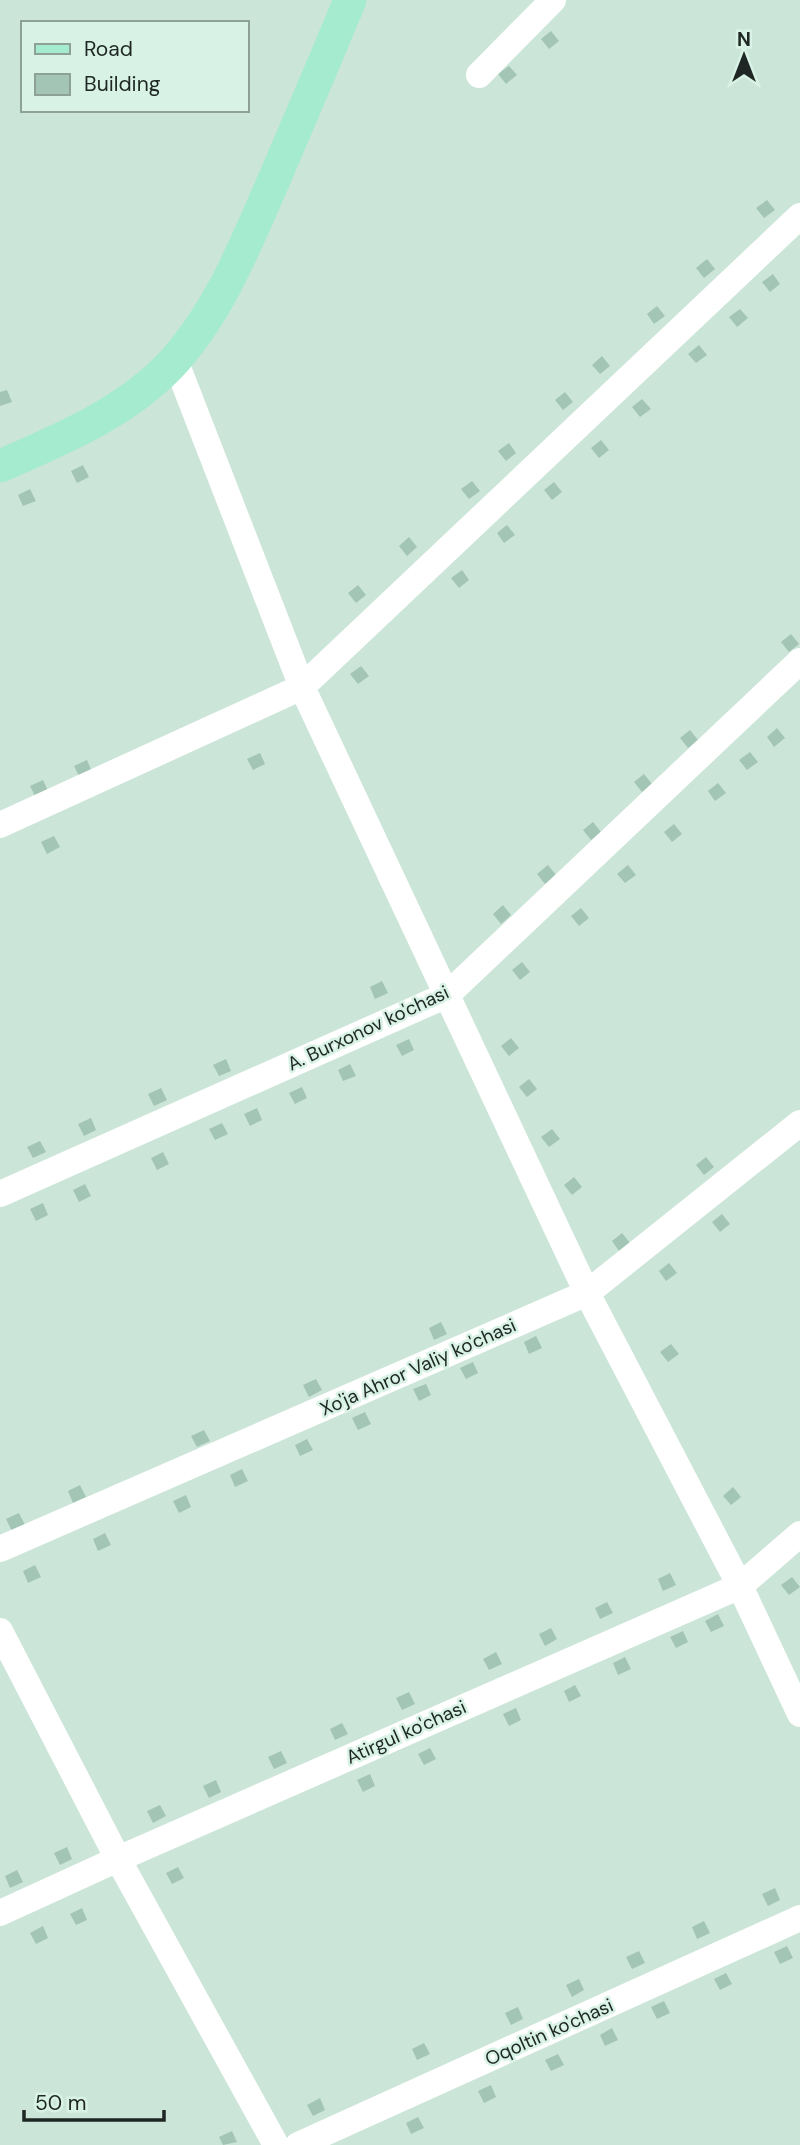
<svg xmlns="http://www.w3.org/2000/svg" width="800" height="2145" font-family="'DM Sans',sans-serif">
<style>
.building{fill:#a3c5b5}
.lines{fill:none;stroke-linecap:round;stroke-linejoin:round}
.minor{stroke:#fff;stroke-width:26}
.major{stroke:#a5ebd0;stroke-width:33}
.labels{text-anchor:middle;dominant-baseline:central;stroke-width:5;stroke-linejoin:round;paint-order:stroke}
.street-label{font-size:19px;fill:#1e2723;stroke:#d9f2e6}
</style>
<rect width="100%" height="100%" fill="#cce5d9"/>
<!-- building -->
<path class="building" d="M 551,31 L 559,41 L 549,49 L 541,39 Z
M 509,66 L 517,75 L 506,84 L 498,74 Z
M 767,200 L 775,210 L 764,218 L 756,208 Z
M 707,259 L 715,269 L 704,278 L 696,268 Z
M 773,274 L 780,284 L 770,292 L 762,282 Z
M 657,306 L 665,316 L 654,324 L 647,314 Z
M 740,309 L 748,318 L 737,327 L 729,317 Z
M 699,345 L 707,355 L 696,363 L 688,354 Z
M 602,356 L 610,366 L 600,374 L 592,365 Z
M 7,390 L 12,402 L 0,406 L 0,392 Z
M 565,392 L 573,402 L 563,410 L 555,400 Z
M 642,399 L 651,409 L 640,417 L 632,407 Z
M 601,440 L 609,450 L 599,458 L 591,448 Z
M 509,443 L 516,453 L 506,461 L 498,451 Z
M 83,465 L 89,477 L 77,483 L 71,471 Z
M 472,481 L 480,491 L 469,499 L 461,489 Z
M 554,482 L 562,492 L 552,500 L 544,490 Z
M 30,489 L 36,501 L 23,506 L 18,495 Z
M 507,525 L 515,535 L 504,543 L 497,533 Z
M 409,537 L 417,547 L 407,556 L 399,546 Z
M 462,570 L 469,580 L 459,588 L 451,578 Z
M 358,585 L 366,595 L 356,603 L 348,593 Z
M 791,634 L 799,644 L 789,652 L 781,642 Z
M 361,666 L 369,676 L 358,684 L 350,674 Z
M 777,728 L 785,738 L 774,747 L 767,737 Z
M 690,730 L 698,740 L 688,748 L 680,738 Z
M 750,752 L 758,762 L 747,770 L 739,760 Z
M 260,753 L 265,764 L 253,770 L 247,759 Z
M 87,760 L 92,772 L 80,778 L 74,766 Z
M 644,774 L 652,784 L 642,792 L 634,782 Z
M 43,780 L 48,791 L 36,798 L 30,786 Z
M 718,783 L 726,793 L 715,801 L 708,791 Z
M 593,822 L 601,832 L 591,840 L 583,830 Z
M 674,824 L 682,834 L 672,842 L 664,832 Z
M 54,836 L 60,847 L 47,854 L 41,842 Z
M 548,865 L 556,875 L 545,884 L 537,874 Z
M 628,865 L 636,875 L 625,883 L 617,874 Z
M 503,905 L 511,915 L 501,924 L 493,914 Z
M 581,908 L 589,918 L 579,926 L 571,916 Z
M 522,962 L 530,972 L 520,980 L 512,970 Z
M 382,981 L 388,993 L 375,999 L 370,987 Z
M 511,1038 L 519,1048 L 509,1056 L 501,1046 Z
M 409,1039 L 414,1050 L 402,1056 L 396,1045 Z
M 226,1059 L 231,1071 L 219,1076 L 213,1065 Z
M 350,1064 L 356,1076 L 343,1081 L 338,1070 Z
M 529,1079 L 537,1089 L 527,1097 L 519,1087 Z
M 302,1087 L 307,1098 L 295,1104 L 289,1093 Z
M 161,1088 L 167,1100 L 154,1106 L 148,1094 Z
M 257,1108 L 262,1120 L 250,1126 L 244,1114 Z
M 91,1118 L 96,1130 L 84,1136 L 78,1124 Z
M 222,1123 L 228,1134 L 215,1140 L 209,1129 Z
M 552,1129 L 560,1139 L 549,1147 L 541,1137 Z
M 40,1141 L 46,1152 L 33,1158 L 27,1147 Z
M 163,1152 L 169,1164 L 157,1170 L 151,1158 Z
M 706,1157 L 714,1167 L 704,1175 L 696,1165 Z
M 574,1177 L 582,1187 L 572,1195 L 564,1185 Z
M 85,1184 L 91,1196 L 79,1202 L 73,1190 Z
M 43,1203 L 48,1215 L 36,1221 L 30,1209 Z
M 722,1214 L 730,1224 L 720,1232 L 712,1222 Z
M 622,1233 L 630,1243 L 619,1251 L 612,1241 Z
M 669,1263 L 677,1273 L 666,1281 L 659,1271 Z
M 441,1322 L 447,1334 L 434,1340 L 429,1328 Z
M 536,1336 L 542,1348 L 529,1354 L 524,1342 Z
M 671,1344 L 679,1354 L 668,1362 L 660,1352 Z
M 473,1362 L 478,1373 L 466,1379 L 460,1368 Z
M 316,1379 L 322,1390 L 309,1397 L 303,1385 Z
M 426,1384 L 431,1395 L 419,1401 L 413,1389 Z
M 365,1412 L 371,1424 L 358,1430 L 352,1418 Z
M 204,1430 L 210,1441 L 197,1447 L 191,1436 Z
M 307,1439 L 313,1450 L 300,1456 L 295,1445 Z
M 242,1469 L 248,1481 L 235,1487 L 230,1475 Z
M 80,1485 L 86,1497 L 73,1503 L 68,1491 Z
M 733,1487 L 741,1497 L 731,1505 L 723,1496 Z
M 186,1495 L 191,1507 L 179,1513 L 173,1501 Z
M 19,1513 L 25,1525 L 12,1531 L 6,1519 Z
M 105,1533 L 111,1545 L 98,1551 L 93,1539 Z
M 35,1565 L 41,1577 L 28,1583 L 23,1571 Z
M 670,1573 L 676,1585 L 663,1591 L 658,1579 Z
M 792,1577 L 800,1587 L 789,1595 L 781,1585 Z
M 607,1602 L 613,1613 L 600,1619 L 595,1608 Z
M 718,1614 L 724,1626 L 711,1632 L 705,1621 Z
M 551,1628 L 557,1639 L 545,1646 L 539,1634 Z
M 683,1631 L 688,1642 L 676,1648 L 670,1637 Z
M 496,1652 L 502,1664 L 489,1670 L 483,1659 Z
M 625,1657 L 631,1669 L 618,1675 L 613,1663 Z
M 575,1685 L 581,1696 L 569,1702 L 564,1691 Z
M 409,1692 L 415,1704 L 402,1710 L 396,1698 Z
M 516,1708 L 521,1720 L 509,1726 L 503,1714 Z
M 342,1723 L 348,1734 L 335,1740 L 330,1729 Z
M 430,1748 L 436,1759 L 424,1765 L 418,1754 Z
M 281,1751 L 287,1763 L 274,1769 L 268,1757 Z
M 370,1774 L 375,1786 L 363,1792 L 357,1780 Z
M 216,1780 L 221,1792 L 209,1798 L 203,1786 Z
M 160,1805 L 166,1816 L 153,1823 L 147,1811 Z
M 67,1847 L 72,1859 L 60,1865 L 54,1853 Z
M 178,1867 L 184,1878 L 172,1884 L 166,1873 Z
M 17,1870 L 23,1882 L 10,1888 L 5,1876 Z
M 775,1888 L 780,1900 L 768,1906 L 762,1894 Z
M 82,1908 L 87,1920 L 76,1925 L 70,1914 Z
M 704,1921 L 710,1933 L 697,1939 L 692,1927 Z
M 43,1926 L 48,1938 L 36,1944 L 30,1933 Z
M 787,1946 L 793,1958 L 780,1964 L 774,1952 Z
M 639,1951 L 645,1963 L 632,1969 L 626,1957 Z
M 726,1973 L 732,1984 L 720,1990 L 714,1979 Z
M 579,1979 L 584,1990 L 572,1997 L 566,1985 Z
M 664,2001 L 670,2013 L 657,2019 L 651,2007 Z
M 518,2007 L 523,2019 L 511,2025 L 505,2013 Z
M 612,2028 L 618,2040 L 605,2046 L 600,2035 Z
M 424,2043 L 430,2054 L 417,2060 L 412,2049 Z
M 558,2054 L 564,2065 L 551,2071 L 545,2060 Z
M 491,2085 L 496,2097 L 484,2103 L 478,2091 Z
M 320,2098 L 325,2110 L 313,2116 L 307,2105 Z
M 418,2117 L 424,2128 L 411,2134 L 406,2123 Z
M 232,2131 L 237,2142 L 223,2145 L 219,2137 Z"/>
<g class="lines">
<!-- minor -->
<path class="minor" d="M 479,75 L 553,0
M 175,360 L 302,687 L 587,1293 L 740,1586 L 800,1714
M 0,825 L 302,687 L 800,216
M 0,1194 L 447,995 L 800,661
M 0,1549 L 587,1293 L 800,1123
M 0,1631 L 118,1859 L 276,2145
M 0,1913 L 118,1859 L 740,1586 L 800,1534
M 298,2145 L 800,1918"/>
<!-- major -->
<path class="major" d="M 0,466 C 62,439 130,411 176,359 C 221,308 246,243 273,182 C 299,121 325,61 350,0"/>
</g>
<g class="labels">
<!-- street labels -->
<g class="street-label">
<text transform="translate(368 1028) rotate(-25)">A. Burxonov ko'chasi</text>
<text transform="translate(418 1367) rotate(-24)">Xo'ja Ahror Valiy ko'chasi</text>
<text transform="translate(406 1732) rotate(-24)">Atirgul ko'chasi</text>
<text transform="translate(549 2032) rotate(-24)">Oqoltin ko'chasi</text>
</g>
</g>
<!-- legend -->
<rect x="21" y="21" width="228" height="91" fill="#d9f2e6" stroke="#8ea198" stroke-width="2"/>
<rect x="35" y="44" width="35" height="10" fill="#a5ebd0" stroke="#8ea198" stroke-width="2"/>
<text x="84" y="56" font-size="21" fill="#1e2723">Road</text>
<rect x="35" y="74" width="35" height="21" fill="#a3c5b5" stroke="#8ea198" stroke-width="2"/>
<text x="84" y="91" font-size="21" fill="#1e2723">Building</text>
<!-- north arrow -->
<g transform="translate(744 56)" stroke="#d9f2e6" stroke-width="5" paint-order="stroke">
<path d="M0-5L12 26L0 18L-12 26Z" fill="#1e2723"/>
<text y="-10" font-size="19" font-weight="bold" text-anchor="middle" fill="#1e2723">N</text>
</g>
<!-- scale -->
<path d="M24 2110v10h140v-10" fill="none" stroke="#1e2723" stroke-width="3.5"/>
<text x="35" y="2110" font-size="21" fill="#1e2723" stroke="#d9f2e6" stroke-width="5" paint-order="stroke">50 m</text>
</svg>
